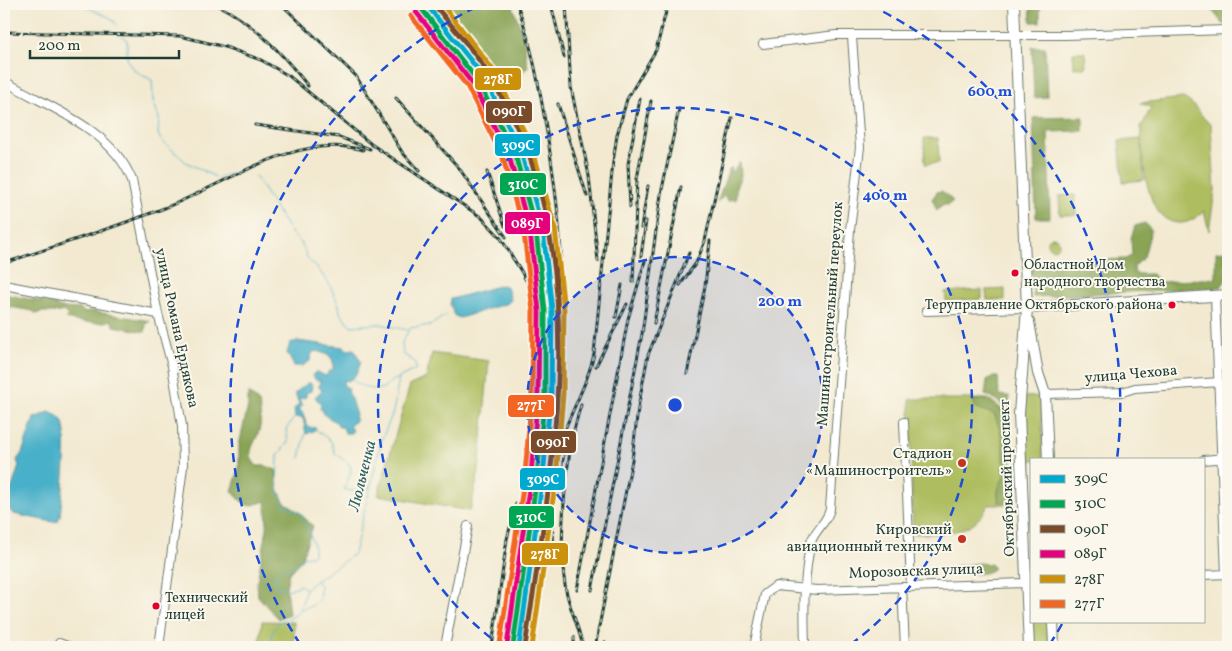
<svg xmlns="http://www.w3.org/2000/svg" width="1232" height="651" font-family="Vollkorn,serif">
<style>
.green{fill:#aebd5f;stroke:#667d4a}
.forest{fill:#8aa456;stroke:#547045}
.water{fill:#4ab0c9;stroke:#34767e}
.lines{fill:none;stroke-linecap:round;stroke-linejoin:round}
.stream{stroke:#4ab0c9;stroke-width:1}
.minor-casing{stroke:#69796b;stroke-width:10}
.major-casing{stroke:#69796b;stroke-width:12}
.minor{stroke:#fff;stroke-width:8}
.major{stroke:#fff;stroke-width:10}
.rail-casing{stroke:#1f3d34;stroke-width:3}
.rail{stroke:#fbf7ec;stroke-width:1;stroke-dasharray:4;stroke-linecap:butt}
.rail-1-casing{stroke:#fbf7ec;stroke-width:9}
.rail-2-casing{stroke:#fbf7ec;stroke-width:9}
.rail-3-casing{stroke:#fbf7ec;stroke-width:9}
.rail-4-casing{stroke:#fbf7ec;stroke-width:9}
.rail-5-casing{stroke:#fbf7ec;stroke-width:9}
.rail-6-casing{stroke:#fbf7ec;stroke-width:9}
.rail-1{stroke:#00a9ce;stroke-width:5}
.rail-2{stroke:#00a651;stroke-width:5}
.rail-3{stroke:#7a4b2a;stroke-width:5}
.rail-4{stroke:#e5007d;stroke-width:5}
.rail-5{stroke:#cc910a;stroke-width:5}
.rail-6{stroke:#f26522;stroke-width:5}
.ring{fill:none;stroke:#1d4ed8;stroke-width:2.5;stroke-dasharray:9 6}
.bus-dot{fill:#e4002b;stroke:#fbf7ec;stroke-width:2}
.poi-dot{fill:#c8321e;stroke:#fbf7ec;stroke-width:2}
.labels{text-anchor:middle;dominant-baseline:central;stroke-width:4;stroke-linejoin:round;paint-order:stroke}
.bus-label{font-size:14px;fill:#1f3d34;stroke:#fbf7ec;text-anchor:start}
.street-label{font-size:15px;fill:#1f3d34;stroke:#fbf7ec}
.poi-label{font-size:15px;fill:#1f3d34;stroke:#fbf7ec;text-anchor:end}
.water-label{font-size:16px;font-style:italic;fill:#2c6061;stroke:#fbf7ec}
.centre{fill:#1d4ed8;stroke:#fbf7ec;stroke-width:2.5}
.ring-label{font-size:15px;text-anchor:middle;font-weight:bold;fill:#1d4ed8;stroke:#fbf7ec;stroke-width:4;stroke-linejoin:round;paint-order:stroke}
.line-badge{stroke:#fbf7ec;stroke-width:2}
.badge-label{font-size:14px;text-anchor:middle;font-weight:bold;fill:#fff}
</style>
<rect width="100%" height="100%" fill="#fbf7ec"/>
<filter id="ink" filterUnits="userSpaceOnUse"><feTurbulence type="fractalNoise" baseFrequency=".02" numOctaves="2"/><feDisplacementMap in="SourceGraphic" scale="10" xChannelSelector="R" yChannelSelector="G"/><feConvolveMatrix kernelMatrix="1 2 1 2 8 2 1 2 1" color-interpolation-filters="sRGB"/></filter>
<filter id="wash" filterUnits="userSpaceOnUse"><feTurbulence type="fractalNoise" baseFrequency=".0096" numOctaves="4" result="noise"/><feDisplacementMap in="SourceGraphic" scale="20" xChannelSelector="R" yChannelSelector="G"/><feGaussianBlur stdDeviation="1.12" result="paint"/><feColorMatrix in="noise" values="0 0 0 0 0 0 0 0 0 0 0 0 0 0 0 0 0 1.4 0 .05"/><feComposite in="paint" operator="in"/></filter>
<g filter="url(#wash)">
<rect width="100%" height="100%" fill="#f2e9d0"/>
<!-- green -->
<path class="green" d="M 1073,52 L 1085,52 L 1086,67 L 1074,68 Z
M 1183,98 C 1196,104 1200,116 1211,125 L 1215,190 L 1209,231 L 1204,211 C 1196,218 1188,224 1177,223 C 1142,219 1144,153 1140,126 L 1144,122 L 1151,107 L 1140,103 Z
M 924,138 L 938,138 L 939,163 L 925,164 Z
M 1141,139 L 1144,180 L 1123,182 L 1119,141 Z
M 1075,195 L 1076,215 L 1060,215 L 1059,196 Z
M1047 243a6 6 0 1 1 12 0a6 6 0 1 1-12 0Z
M 1005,289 L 1005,300 L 987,300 L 986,290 Z
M 982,290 L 982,299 L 946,301 L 945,292 Z
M 432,353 L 489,361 L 479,471 L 470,511 L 378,495 L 410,385 L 426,378 Z
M 1041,396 L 1043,460 L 1031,460 L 1030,571 L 1024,397 Z
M 910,399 L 989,399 L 1010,415 L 1013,504 L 988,505 C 975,535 941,534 913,534 Z
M 262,621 L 294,622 L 294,647 L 259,647 Z
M 1032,622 L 1049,622 L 1050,647 L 1033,647 Z"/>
<!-- forest -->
<path class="forest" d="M 442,4 L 512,4 L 522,32 L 528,67 L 507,86 L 459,29 Z
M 1030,4 L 1040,4 L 1040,22 L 1031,22 Z
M 1207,4 L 1228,4 L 1228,24 L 1223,24 Z
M 1032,47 L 1045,47 L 1047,97 L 1034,98 Z
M 1083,117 L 1083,131 L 1048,132 L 1050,218 L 1036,218 L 1033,118 Z
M 740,162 L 741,176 L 736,187 L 736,200 L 732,199 L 728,201 L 724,196 L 717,203 L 729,169 L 731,167 L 732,173 Z
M 942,191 L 953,201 L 948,205 L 942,205 L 937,210 L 932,199 L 937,192 Z
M 1145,223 L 1151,230 L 1144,257 L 1134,267 L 1135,274 L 1152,274 L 1162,282 L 1216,278 L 1216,252 L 1225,251 L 1226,280 L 1221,287 L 1033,297 L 1031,262 L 1126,259 L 1132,255 L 1131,238 L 1135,226 Z
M 4,294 L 54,304 L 60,308 L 81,309 L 85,313 L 90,311 L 150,321 L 146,324 L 145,332 L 114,326 L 111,320 C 100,325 77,322 66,319 L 68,315 L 63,311 C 54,315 45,309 36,314 L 33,311 L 4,306 Z
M 991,377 L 998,377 L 999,395 L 1009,396 L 1011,412 L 992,397 L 985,395 L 987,380 Z
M 248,393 L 259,402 C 260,412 262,424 258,434 C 253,447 245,454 257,466 L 266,466 L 276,470 L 278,488 L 284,502 L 294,508 L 313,526 L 301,560 L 289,573 L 286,587 L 289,614 L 278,619 L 258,596 L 257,582 L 267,529 L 266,501 L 249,506 L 242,502 L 232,491 L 239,469 L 239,445 L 248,406 Z
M 983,399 L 990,402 L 1009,416 L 1012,502 L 999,502 C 995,484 1003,486 1004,472 C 1005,452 1002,432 994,414 L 976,408 L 973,401 Z
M 978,563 L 990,564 L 994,568 C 986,577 965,573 953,573 L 951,570 L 955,566 Z"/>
<!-- water -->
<path class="water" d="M 502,285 L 507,287 L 511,300 L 508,303 L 460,318 L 455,316 L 450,304 L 451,299 Z
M 297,341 L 344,347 L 348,350 L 354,349 L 361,362 L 356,375 L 348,381 L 344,380 L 343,385 L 347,387 L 356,415 L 354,417 L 356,420 L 349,427 L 353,430 L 351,433 L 345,433 L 343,427 L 339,427 L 337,423 L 323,414 L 323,410 L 320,409 L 321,404 L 315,397 L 322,390 L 319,387 L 320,380 L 316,380 L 312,375 L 316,372 L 326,376 L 329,371 L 333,371 L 333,361 L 329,355 L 316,351 L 312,353 L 310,361 L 302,366 L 294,366 L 287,353 L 290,343 Z
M 309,382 L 312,385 L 311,391 L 306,393 L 306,397 L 299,399 L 303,405 L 300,407 L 300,411 L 303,413 L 307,427 L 316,428 L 314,431 L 306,434 L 303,418 L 295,417 L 294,409 L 299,404 L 295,393 Z
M 49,412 C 54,414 59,416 62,420 C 70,434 62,498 60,516 L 58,521 L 53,522 L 13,514 L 6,505 L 19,466 L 17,460 L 22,453 L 34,418 Z"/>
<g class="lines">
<!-- stream -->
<path class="stream" d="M 79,4 L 111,18 L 117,25
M 123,37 L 127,40 C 128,46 126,51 127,56 C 128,70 142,75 152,80 L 153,100 L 159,118 L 158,134 L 161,140 L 186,162 L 217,178 L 246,169
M 255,176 L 292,234 L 301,243 L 308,259 L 319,270 L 329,284 L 339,305 L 340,313 L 351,326 L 380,324 L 407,330
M 351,379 C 359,386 377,394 386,386 C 389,384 390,382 392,380 L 399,379
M 295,417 L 286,429 L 288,442 L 278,455 L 277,488 L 284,505 L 301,513 C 305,527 315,539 314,554 L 312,556 L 302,557 L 296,565 L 280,571 L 274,577 L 277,588 L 283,587 L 288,590 L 301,585 L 305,589
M 315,429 L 331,441 L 335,453 L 350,465 L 351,472 L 344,489 L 350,491 L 370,487
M 300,458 L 305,434
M 300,609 L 312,606 L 320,598 L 320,586 L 316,580
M 272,647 C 270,636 273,628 281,621 C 301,618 301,605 306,588 L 354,554 L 382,439 L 393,412 L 399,379 L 400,377 L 416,369 L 415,362 L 403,354 L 402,342 L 410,328 L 431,325 L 446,315"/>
</g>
</g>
<g filter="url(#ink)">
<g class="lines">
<defs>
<path id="minor" d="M 763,44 L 836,35 L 1066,35 L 1228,30
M 4,81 C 48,107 112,129 132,180 L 158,314 L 172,366 L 182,426 L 183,467 L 159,647
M 4,285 L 158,314
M 1215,296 L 1226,574
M 926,311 L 1027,308
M 1045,394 L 1122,392 L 1135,388 L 1219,382
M 904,422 L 911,586
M 1203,460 L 1226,458
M 1203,575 L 1228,574
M 902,587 L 905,647
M 59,643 L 70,647
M 445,647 L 468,526
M 754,647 L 765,594 L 776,586 L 817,590 L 1027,583
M 805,647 C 804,611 803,578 811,542 C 815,529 827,523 830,509 L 850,230 L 860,147 L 852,37"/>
<path id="major" d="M 1014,4 L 1027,308 L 1019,414 L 1029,647
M 1027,308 L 1228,295
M 1029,322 L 1038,373 L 1045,394 L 1048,460
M 1053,622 L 1054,647"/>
</defs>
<!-- minor casing -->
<use href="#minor" class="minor-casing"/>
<!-- major casing -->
<use href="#major" class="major-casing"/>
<!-- minor -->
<use href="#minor" class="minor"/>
<!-- major -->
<use href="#major" class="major"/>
<defs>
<path id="rail" d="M 215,4 C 253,22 282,53 308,86
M 281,4 L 356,76 L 402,152 L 419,171
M 517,4 C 532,45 540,90 547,133 C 561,221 569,297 554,386
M 551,4 L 564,57
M 566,4 L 571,87 L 589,176 L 598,261
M 4,32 L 180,36 L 225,47 L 261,60 L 289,76 L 371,144 L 481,217 L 500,237 L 515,261
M 471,73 C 483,92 497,111 506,132 C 563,250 550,375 535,501
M 396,98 L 459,168 L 506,237
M 558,104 L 587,196
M 255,125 L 339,137 L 370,149
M 487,172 L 505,226
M 630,207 L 628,164 L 640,99
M 641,228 L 648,186
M 641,256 L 646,221
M 512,257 C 528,279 538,307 544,333
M 8,262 C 61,244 114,228 167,207 C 228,183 295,132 363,150
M 633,282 L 637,179 L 651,101
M 680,285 L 696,263 L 705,241 L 732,118
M 616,317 L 622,285
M 654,323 L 681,187
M 596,366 L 627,304
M 687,374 L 705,286 L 710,241
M 581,405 C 566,450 558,537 565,585 C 568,606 579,626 583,647
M 553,553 L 554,499 L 564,455
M 577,590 L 628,319 L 645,261
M 592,590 L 642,334 L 661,194 L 679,109
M 574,637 L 574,647
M 492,647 L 507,539 L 516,504
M 528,647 C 536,585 540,519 555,458 C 564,422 586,391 594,354 L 613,162 L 617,135 L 627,99 L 656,50 L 668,4
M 595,647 L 632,460 L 638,408 L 648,355 L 689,253
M 603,647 L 605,642"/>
</defs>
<!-- rail casing -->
<use href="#rail" class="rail-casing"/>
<!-- rail -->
<use href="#rail" class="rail"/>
<defs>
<path id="rail-1" d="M 426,4 L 483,76 L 521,152 L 543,230 L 552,310 L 551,392 L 543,476 L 519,647"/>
<path id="rail-2" d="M 421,8 L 477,80 L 515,154 L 536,231 L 545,310 L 545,392 L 537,476 L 513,646"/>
<path id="rail-3" d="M 434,4 C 451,26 472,48 487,72 C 499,90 519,130 527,150 C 586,309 549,485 525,647"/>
<path id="rail-4" d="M 416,12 L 472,83 L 509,156 L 530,232 L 539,311 L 538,392 L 531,475 L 507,645"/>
<path id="rail-5" d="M 442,4 L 494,71 L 532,147 L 555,228 L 564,310 L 563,394 L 556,478 L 532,647"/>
<path id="rail-6" d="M 411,16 L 467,86 L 503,158 L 524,233 L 533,311 L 532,392 L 525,474 L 500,644"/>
</defs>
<!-- rail-1 casing -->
<use href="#rail-1" class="rail-1-casing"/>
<!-- rail-2 casing -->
<use href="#rail-2" class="rail-2-casing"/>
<!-- rail-3 casing -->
<use href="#rail-3" class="rail-3-casing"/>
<!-- rail-4 casing -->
<use href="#rail-4" class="rail-4-casing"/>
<!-- rail-5 casing -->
<use href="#rail-5" class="rail-5-casing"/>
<!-- rail-6 casing -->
<use href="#rail-6" class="rail-6-casing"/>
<!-- rail-1 -->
<use href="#rail-1" class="rail-1"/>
<!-- rail-2 -->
<use href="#rail-2" class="rail-2"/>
<!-- rail-3 -->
<use href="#rail-3" class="rail-3"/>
<!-- rail-4 -->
<use href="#rail-4" class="rail-4"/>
<!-- rail-5 -->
<use href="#rail-5" class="rail-5"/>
<!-- rail-6 -->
<use href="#rail-6" class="rail-6"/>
</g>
</g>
<!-- distance rings -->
<circle cx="675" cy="405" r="148" fill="#1d4ed8" fill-opacity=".12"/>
<g class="ring">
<circle cx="675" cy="405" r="148"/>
<path d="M503 647A297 297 0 1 1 847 647"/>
<path d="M1062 624A445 445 0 0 1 1050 644M300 644A445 445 0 0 1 480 5M870 5A445 445 0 0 1 1117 459"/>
</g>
<!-- markers -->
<g class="bus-dot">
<circle cx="1015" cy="273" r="4.5"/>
<circle cx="1172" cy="305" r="4.5"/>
<circle cx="156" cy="606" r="4.5"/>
</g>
<g class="poi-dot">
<circle cx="962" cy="463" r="5"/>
<circle cx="962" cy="539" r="5"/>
</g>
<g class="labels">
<!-- bus labels -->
<g class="bus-label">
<text x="1024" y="265">Областной Дом<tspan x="1024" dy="17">народного творчества</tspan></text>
<text x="1163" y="305" text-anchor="end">Теруправление Октябрьского района</text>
<text x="165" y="598">Технический<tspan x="165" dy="17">лицей</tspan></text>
</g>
<!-- street labels -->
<g class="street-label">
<text transform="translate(831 314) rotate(-86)">Машиностроительный переулок</text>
<text transform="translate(176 328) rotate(78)">улица Романа Ердякова</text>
<text transform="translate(1131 375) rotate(-5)">улица Чехова</text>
<text transform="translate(1008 478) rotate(-92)">Октябрьский проспект</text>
<text transform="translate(916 572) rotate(-2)">Морозовская улица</text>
</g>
<!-- poi labels -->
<g class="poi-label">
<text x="952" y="454">Стадион<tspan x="952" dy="17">«Машиностроитель»</tspan></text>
<text x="952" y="530">Кировский<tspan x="952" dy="17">авиационный техникум</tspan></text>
</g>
<!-- water labels -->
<g class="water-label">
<text transform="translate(363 476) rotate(-76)">Люльченка</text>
</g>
</g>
<circle cx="675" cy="405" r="8" class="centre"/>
<g class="ring-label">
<text x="990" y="96">600 m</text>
<text x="885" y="200">400 m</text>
<text x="780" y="306">200 m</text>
</g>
<g class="line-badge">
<rect x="474" y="67" width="48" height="24" rx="5" fill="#cc910a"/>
<rect x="485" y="100" width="48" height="24" rx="5" fill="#7a4b2a"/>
<rect x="494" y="133" width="47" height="24" rx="5" fill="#00a9ce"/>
<rect x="499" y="172" width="48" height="24" rx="5" fill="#00a651"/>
<rect x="504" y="211" width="47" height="24" rx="5" fill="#e5007d"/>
<rect x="507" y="394" width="48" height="24" rx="5" fill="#f26522"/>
<rect x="530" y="430" width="47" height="24" rx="5" fill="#7a4b2a"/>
<rect x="519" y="467" width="47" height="24" rx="5" fill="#00a9ce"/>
<rect x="508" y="505" width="47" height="24" rx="5" fill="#00a651"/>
<rect x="521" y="542" width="48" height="24" rx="5" fill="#cc910a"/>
</g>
<g class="badge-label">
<text x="498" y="84">278Г</text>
<text x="509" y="116">090Г</text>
<text x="518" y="150">309С</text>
<text x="523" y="189">310С</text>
<text x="527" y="228">089Г</text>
<text x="531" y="410">277Г</text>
<text x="553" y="447">090Г</text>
<text x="543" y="484">309С</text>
<text x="531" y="522">310С</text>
<text x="545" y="559">278Г</text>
</g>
<!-- margin -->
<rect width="1232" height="651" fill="none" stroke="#fbf7ec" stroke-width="20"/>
<!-- legend -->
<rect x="1030" y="458" width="175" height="165" fill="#fbf7ec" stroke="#a3ada2"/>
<rect x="1040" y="475" width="25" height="8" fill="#00a9ce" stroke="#a3ada2"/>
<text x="1074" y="483" font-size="15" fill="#1f3d34">309С</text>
<rect x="1040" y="500" width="25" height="8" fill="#00a651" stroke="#a3ada2"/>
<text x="1074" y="508" font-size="15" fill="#1f3d34">310С</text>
<rect x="1040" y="525" width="25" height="8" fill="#7a4b2a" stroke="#a3ada2"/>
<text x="1074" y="534" font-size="15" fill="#1f3d34">090Г</text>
<rect x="1040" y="550" width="25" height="8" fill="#e5007d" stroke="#a3ada2"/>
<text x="1074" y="558" font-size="15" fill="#1f3d34">089Г</text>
<rect x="1040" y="575" width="25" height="8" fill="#cc910a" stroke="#a3ada2"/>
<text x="1074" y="584" font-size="15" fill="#1f3d34">278Г</text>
<rect x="1040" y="600" width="25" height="8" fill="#f26522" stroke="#a3ada2"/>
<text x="1074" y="608" font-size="15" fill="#1f3d34">277Г</text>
<!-- scale -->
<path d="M30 50v8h149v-8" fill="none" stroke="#1f3d34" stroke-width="2.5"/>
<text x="38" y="50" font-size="15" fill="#1f3d34" stroke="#fbf7ec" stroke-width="4" paint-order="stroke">200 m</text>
</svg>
